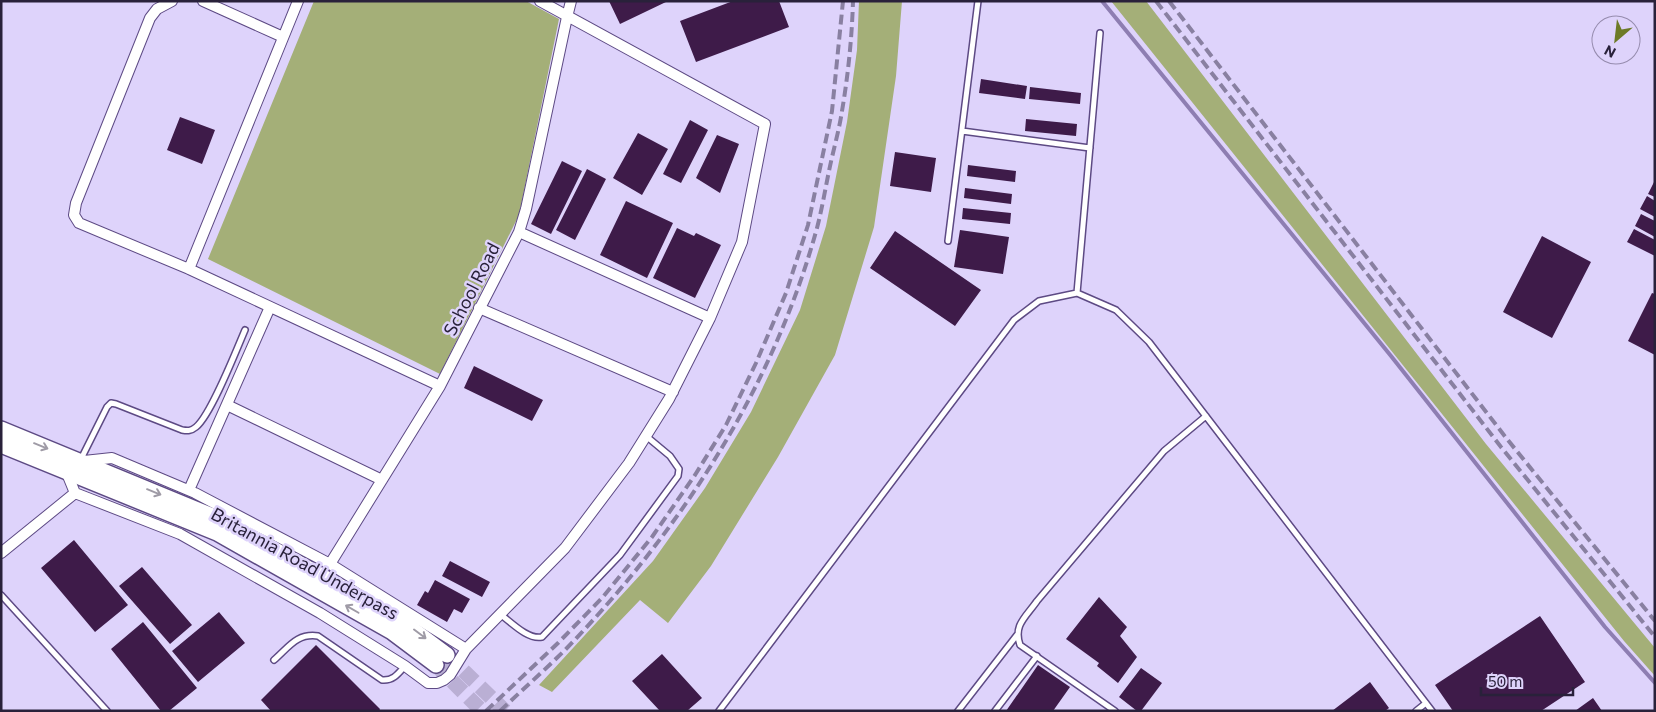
<svg xmlns="http://www.w3.org/2000/svg" width="1656" height="712" font-family="Commissioner,sans-serif">
<style>
.green{fill:#a4af78}
.lines{fill:none;stroke-linecap:round;stroke-linejoin:round}
.stream{stroke:#8e7eb2;stroke-width:4}
.building{fill:#3e1b49}
.secondary-tunnel{stroke:#baafd4;stroke-width:15;stroke-dasharray:15 8;stroke-linecap:butt}
.service-casing{stroke:#5d4a84;stroke-width:8}
.minor-casing{stroke:#5d4a84;stroke-width:12}
.secondary-casing{stroke:#5d4a84;stroke-width:18}
.service{stroke:#fff;stroke-width:5}
.minor{stroke:#fff;stroke-width:10}
.secondary{stroke:#fff;stroke-width:15}
.rail{stroke:#8980a1;stroke-width:4;stroke-dasharray:10 5;stroke-linecap:butt}
.oneway{stroke:#9f9ba6}
.labels{text-anchor:middle;dominant-baseline:central;stroke-width:5;stroke-linejoin:round;paint-order:stroke}
.street-label{font-size:18px;fill:#29213a;stroke:#ded3fb}
</style>
<rect width="100%" height="100%" fill="#ded3fb"/>
<!-- green -->
<path class="green" d="M 314,1 L 526,1 L 559,19 L 519,215 L 440,374 L 208,259 Z
M 859,1 L 902,1 L 896,76 L 874,227 L 835,355 L 778,457 L 711,566 L 668,623 L 640,600 L 552,692 L 539,685 L 653,561 L 705,488 L 751,412 L 800,310 L 826,226 L 847,122 L 857,50 Z
M 1111,1 L 1146,1 L 1486,444 L 1655,648 L 1655,676 L 1624,641 Z"/>
<g class="lines">
<!-- stream -->
<path class="stream" d="M 1102,1 L 1391,356 L 1605,627 L 1655,683"/>
</g>
<!-- building -->
<path class="building" d="M 609,1 L 668,1 L 620,24 Z
M 733,1 L 779,1 L 789,27 L 696,62 L 680,21 Z
M 981,79 L 1027,86 L 1025,99 L 979,93 Z
M 1030,87 L 1081,93 L 1080,104 L 1029,99 Z
M 180,117 L 215,130 L 202,164 L 167,150 Z
M 1026,119 L 1077,124 L 1076,136 L 1025,131 Z
M 690,120 L 708,130 L 681,183 L 663,174 Z
M 638,133 L 668,149 L 642,195 L 613,178 Z
M 717,135 L 739,144 L 720,193 L 696,178 Z
M 895,152 L 936,158 L 931,192 L 890,186 Z
M 562,161 L 582,171 L 551,234 L 531,224 Z
M 968,165 L 1016,171 L 1015,182 L 967,176 Z
M 587,169 L 606,179 L 575,240 L 556,230 Z
M 1655,180 L 1655,197 L 1648,194 Z
M 965,188 L 1012,194 L 1011,204 L 964,198 Z
M 1647,196 L 1655,201 L 1655,217 L 1640,209 Z
M 626,201 L 673,223 L 647,278 L 600,255 Z
M 963,208 L 1011,213 L 1010,224 L 962,219 Z
M 1641,214 L 1655,221 L 1655,237 L 1635,226 Z
M 677,228 L 694,236 L 696,233 L 721,245 L 695,298 L 653,278 Z
M 1634,229 L 1655,240 L 1655,256 L 1627,242 Z
M 960,230 L 1009,237 L 1003,274 L 954,267 Z
M 895,231 L 981,290 L 955,326 L 870,268 Z
M 1542,236 L 1591,262 L 1552,338 L 1503,312 Z
M 1652,293 L 1655,294 L 1655,355 L 1628,341 Z
M 474,366 L 543,400 L 532,421 L 464,388 Z
M 74,540 L 128,605 L 95,632 L 41,568 Z
M 450,561 L 490,582 L 482,597 L 442,576 Z
M 142,567 L 192,625 L 170,644 L 119,586 Z
M 435,580 L 470,599 L 462,613 L 454,609 L 447,622 L 417,605 L 425,591 L 428,593 Z
M 1099,597 L 1127,627 L 1120,636 L 1137,657 L 1118,683 L 1097,666 L 1099,663 L 1066,639 Z
M 219,612 L 245,643 L 198,682 L 172,651 Z
M 1540,616 L 1585,682 L 1541,711 L 1453,711 L 1435,685 Z
M 143,622 L 197,688 L 169,711 L 161,711 L 111,649 Z
M 316,645 L 380,709 L 379,711 L 271,711 L 261,700 Z
M 662,654 L 702,698 L 687,711 L 660,711 L 632,681 Z
M 1038,665 L 1070,687 L 1053,711 L 1006,711 Z
M 1141,668 L 1162,683 L 1141,711 L 1137,711 L 1119,697 Z
M 1370,682 L 1389,708 L 1385,711 L 1332,711 Z
M 1593,698 L 1602,711 L 1575,711 Z"/>
<g class="lines">
<!-- secondary-tunnel -->
<path class="secondary-tunnel" d="M 447,655 L 505,711
M 436,665 L 482,711"/>
<defs>
<path id="service" d="M 962,131 L 1090,148
M 948,241 L 978,1
M 1077,293 L 1100,33
M 81,459 L 107,407 L 111,403 L 116,404 L 182,430 C 188,431 191,431 196,427 C 211,415 236,351 245,330
M 1,595 L 107,711
M 500,614 C 512,623 528,640 542,637 L 620,555 L 678,476 L 679,469 L 670,456 L 646,436
M 274,660 C 289,647 297,633 318,636 L 382,680 C 393,681 398,674 405,666
M 719,711 L 1014,320 L 1039,301 L 1077,293 L 1116,310 L 1149,342 L 1432,711
M 958,711 L 1017,635
M 995,711 L 1037,656
M 1115,711 L 1020,645 C 1013,625 1026,617 1037,601 L 1164,451 L 1206,416
M 1416,711 L 1426,703"/>
<path id="minor" d="M 172,1 L 157,9 L 150,18 L 76,203 L 74,215 L 79,223 L 189,269 L 440,386
M 203,1 L 283,37
M 519,232 L 710,318
M 189,269 L 298,1
M 479,308 L 673,392
M 227,405 L 382,480
M 84,461 L 112,458 L 195,493 L 330,564 L 466,649 L 565,548 L 629,463 L 669,399 L 710,318 L 742,242 L 765,124 L 540,1
M 66,471 L 75,493 L 180,534 L 320,613 L 405,666 L 428,683 L 437,683 L 444,680 L 450,675 L 466,649
M 189,490 L 270,307
M 1,553 L 75,493
M 330,564 L 440,386 L 519,232 L 526,209 L 567,17 L 571,1"/>
<path id="secondary" d="M 1,429 L 222,520 L 400,620 L 447,655
M 1,445 L 217,533 L 392,632 L 436,665"/>
</defs>
<!-- service casing -->
<use href="#service" class="service-casing"/>
<!-- minor casing -->
<use href="#minor" class="minor-casing"/>
<!-- secondary casing -->
<use href="#secondary" class="secondary-casing"/>
<!-- service -->
<use href="#service" class="service"/>
<!-- minor -->
<use href="#minor" class="minor"/>
<!-- secondary -->
<use href="#secondary" class="secondary"/>
<!-- rail -->
<path class="rail" d="M 1156,1 L 1501,447 L 1655,637
M 1169,1 L 1507,439 L 1655,621
M 486,711 L 558,643 L 602,598 L 652,537 L 695,475 L 726,425 L 756,363 L 786,293 L 808,225 L 832,111 L 843,1
M 500,711 C 522,690 545,670 566,649 C 681,530 773,388 817,228 C 822,209 825,190 829,171 C 833,151 839,131 842,111 C 848,76 852,37 853,1"/>
</g>
<!-- one-way arrows -->
<defs><path id="oneway-shaft" d="M-6 0H5M1.5-3L5.5 0L1.5 3" fill="none" stroke-width="1.6" stroke-linecap="round" stroke-linejoin="round" transform="scale(1.25)"/></defs>
<g class="oneway">
<use href="#oneway-shaft" transform="translate(41 446) rotate(22)"/>
<use href="#oneway-shaft" transform="translate(154 492) rotate(22)"/>
<use href="#oneway-shaft" transform="translate(352 609) rotate(-150)"/>
<use href="#oneway-shaft" transform="translate(420 634) rotate(37)"/>
</g>
<g class="labels">
<!-- street labels -->
<g class="street-label">
<text transform="translate(471 289) rotate(-63)">School Road</text>
<text transform="translate(305 563) rotate(29)">Britannia Road Underpass</text>
</g>
</g>
<!-- border -->
<rect width="1656" height="712" fill="none" stroke="#29213a" stroke-width="5"/>
<!-- north arrow -->
<g transform="translate(1616 40) rotate(208)"><circle r="24" fill="#ded3fb" stroke="#968cae"/>
<path d="M0-4L9 19L0 12L-9 19Z" fill="#6d7a27"/>
<text y="-8" font-size="14" font-weight="bold" text-anchor="middle" fill="#29213a">N</text>
</g>
<!-- scale -->
<path d="M1481 687v8h92v-8" fill="none" stroke="#29213a" stroke-width="2.5"/>
<text x="1488" y="687" font-size="15" fill="#29213a" stroke="#ded3fb" stroke-width="4" paint-order="stroke">50 m</text>
</svg>
